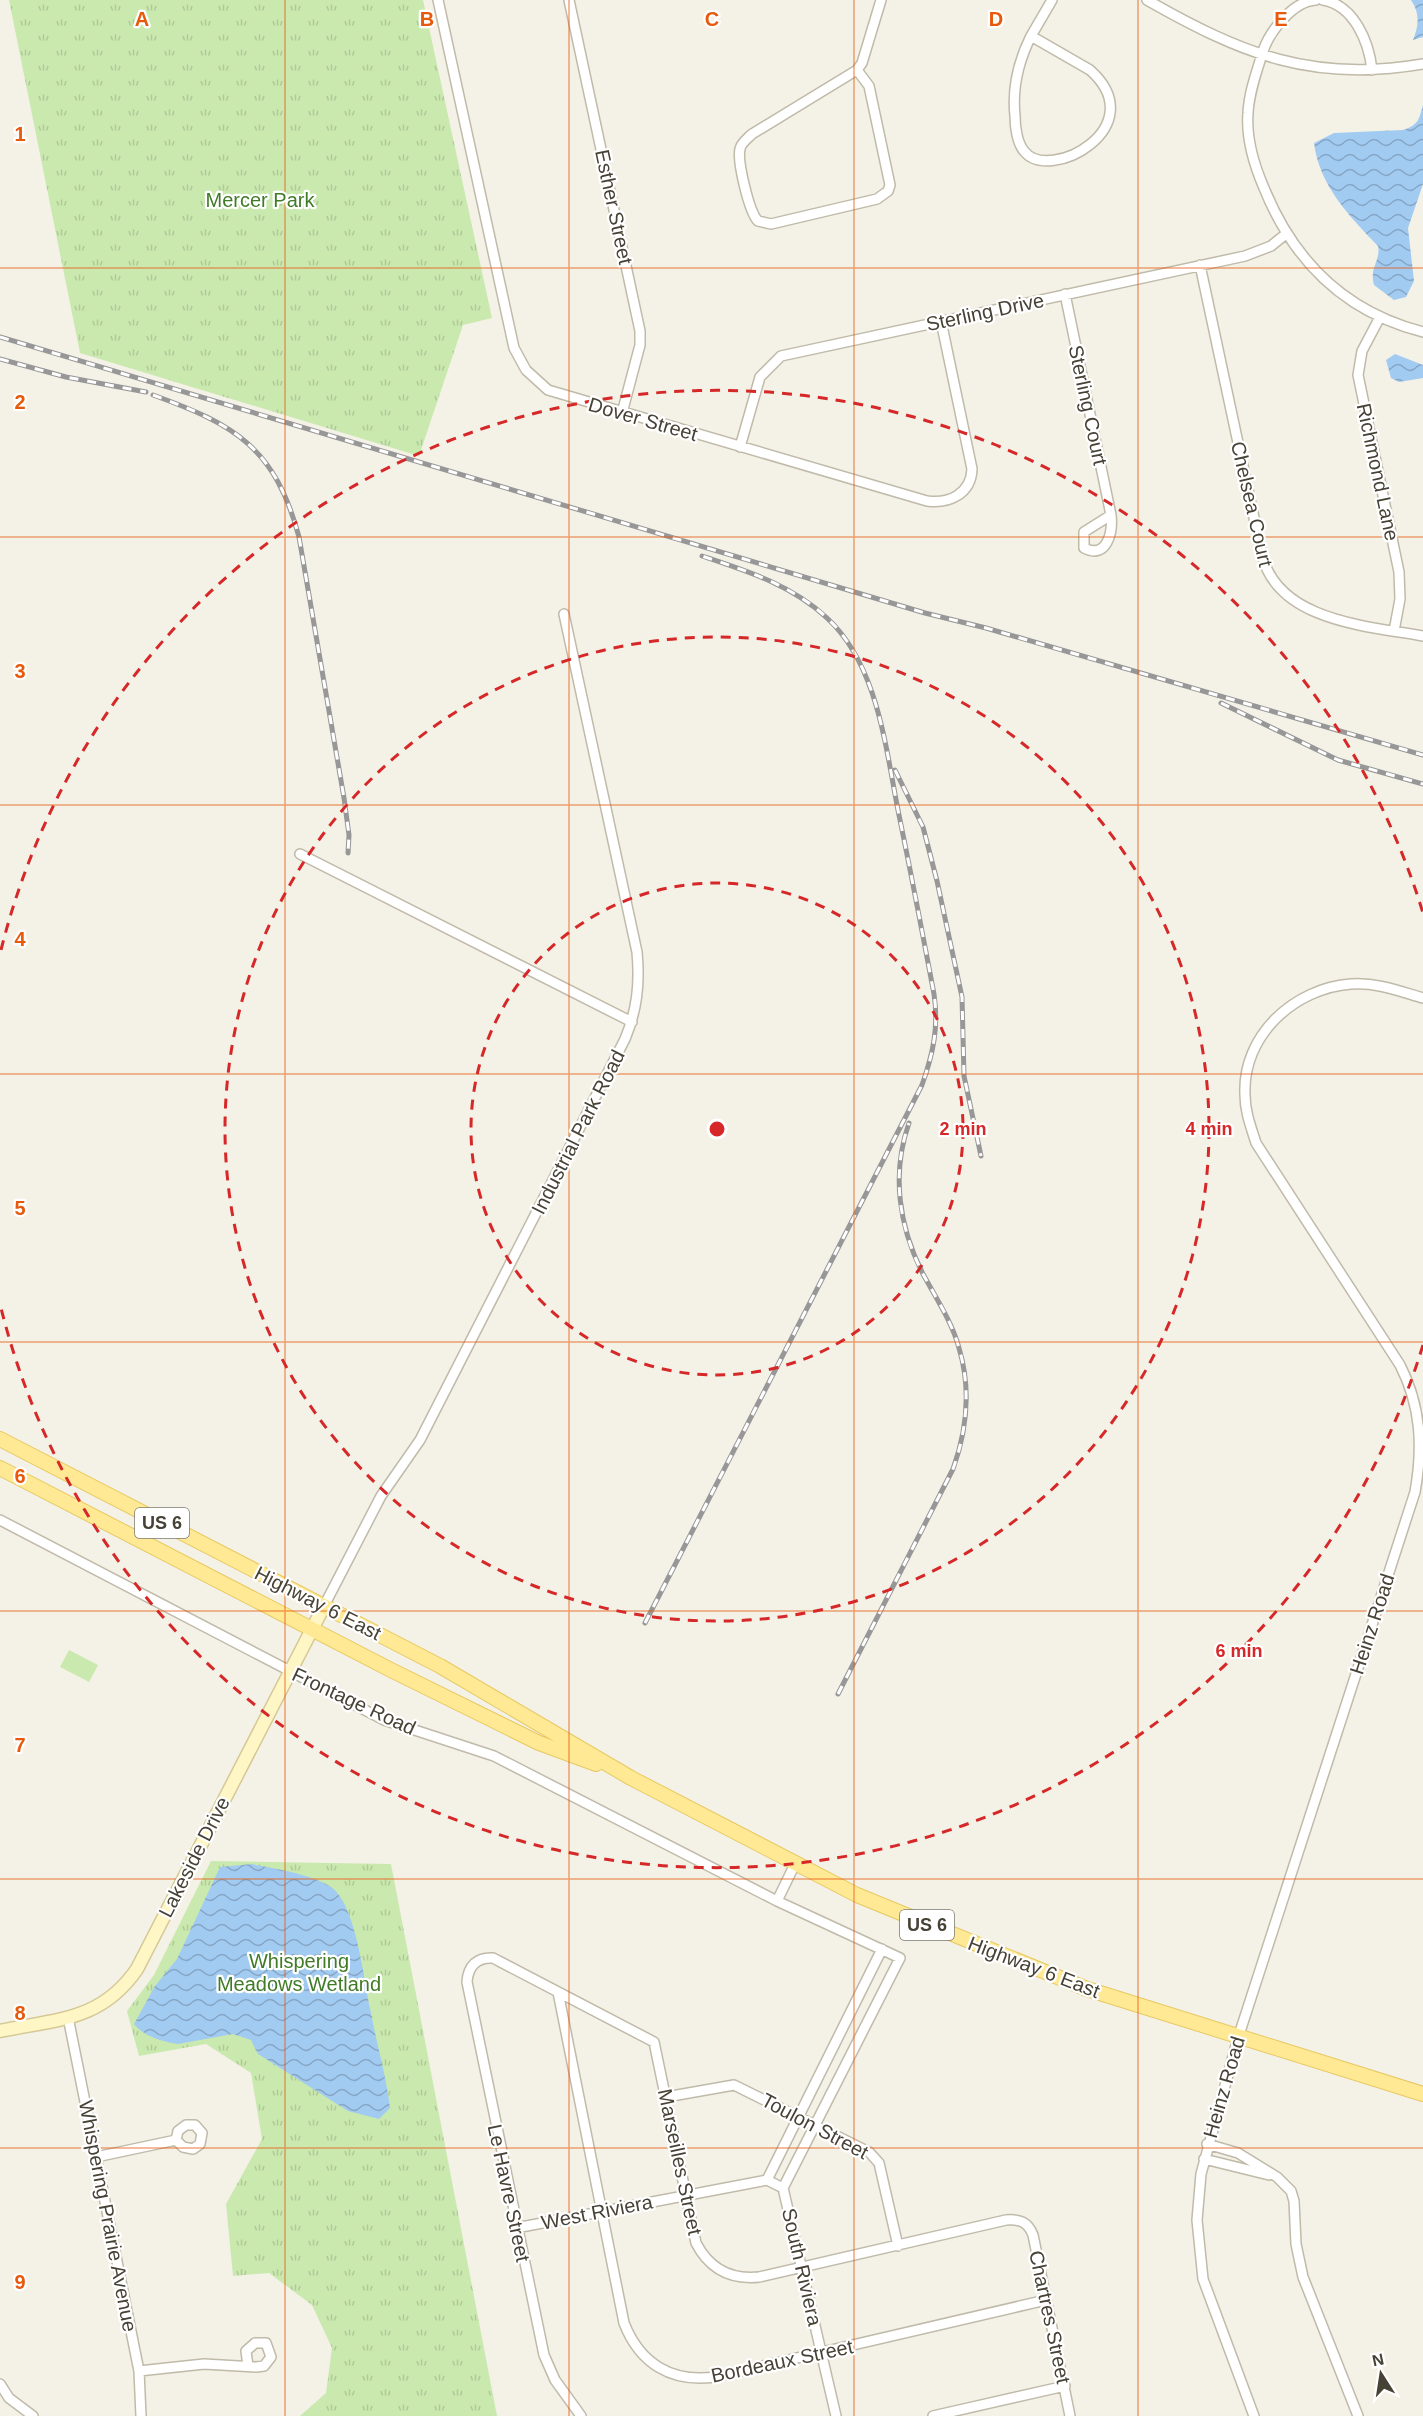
<svg xmlns="http://www.w3.org/2000/svg" width="1423" height="2416" font-family="Arial,sans-serif">
<style>
.grass{fill:#cae9af}
.park{fill:url(#park-tufts)}
.water{fill:url(#water-waves)}
.lines{fill:none;stroke-linecap:round;stroke-linejoin:round}
.street-casing{stroke:#c0baa9;stroke-width:12}
.secondary-casing{stroke:#d5c996;stroke-width:15}
.primary-casing{stroke:#e7c962;stroke-width:16}
.street{stroke:#fff;stroke-width:9}
.secondary{stroke:#fff6c6;stroke-width:12}
.primary{stroke:#ffe995;stroke-width:14}
.rail-casing{stroke:#979797;stroke-width:5}
.rail{stroke:#fff;stroke-width:3;stroke-dasharray:9;stroke-linecap:butt}
.grid{fill:none;stroke:#e8590c;stroke-width:1.5;stroke-opacity:0.55}
.ring{fill:none;stroke:#d62828;stroke-width:3;stroke-dasharray:10 8}
.labels{text-anchor:middle;dominant-baseline:central;stroke-width:4.5;stroke-linejoin:round;paint-order:stroke}
.shield{fill:#fff;stroke:#7e7b72;stroke-width:1.5}
.shield-label{font-size:18px;font-weight:bold;fill:#474236}
.park-label{font-size:20px;fill:#407b27;stroke:#fff}
.street-label{font-size:20px;fill:#474236;stroke:#fff}
.grid-label{font-size:20px;text-anchor:middle;font-weight:bold;fill:#e8590c;stroke:#fff;stroke-width:4.5;stroke-linejoin:round;paint-order:stroke}
.centre{fill:#d62828;stroke:#fff;stroke-width:3}
.ring-label{font-size:18px;text-anchor:middle;font-weight:bold;fill:#d62828;stroke:#fff;stroke-width:4.5;stroke-linejoin:round;paint-order:stroke}
</style>
<defs>
<pattern id="park-tufts" width="24" height="20" patternUnits="userSpaceOnUse" patternTransform="scale(1.5)"><rect width="24" height="20" fill="#cae9af"/><path d="M3 7l-1-3M5 7V3M7 7l1-3M15 17l-1-3M17 17v-4M19 17l1-3" fill="none" stroke="#afc997"/></pattern>
<pattern id="water-waves" width="16" height="10" patternUnits="userSpaceOnUse" patternTransform="scale(1.5)"><rect width="16" height="10" fill="#a2cbf2"/><path d="M0 5q4-4 8 0t8 0" fill="none" stroke="#86a6c5"/></pattern>
</defs>
<rect width="100%" height="100%" fill="#f4f1e7"/>
<!-- grass -->
<path class="grass" d="M 69,1650 L 98,1665 L 89,1682 L 60,1667 Z"/>
<!-- park -->
<path class="park" d="M 9,0 L 423,0 L 492,318 L 463,325 L 419,456 L 80,353 Z
M 211,1861 L 391,1864 L 497,2416 L 300,2416 L 326,2393 L 332,2348 L 312,2305 L 269,2273 L 233,2276 L 226,2204 L 262,2139 L 251,2073 L 206,2044 L 139,2056 L 127,2011 L 154,1975 Z"/>
<!-- water -->
<path class="water" d="M 1411,0 L 1423,0 L 1423,37 L 1413,40 C 1419,25 1420,13 1411,0 Z
M 1423,105 L 1423,184 L 1408,228 L 1414,281 L 1406,297 L 1394,300 L 1374,285 C 1369,267 1381,261 1378,246 C 1350,217 1319,185 1314,143 L 1334,133 L 1403,130 C 1419,125 1419,119 1423,105 Z
M 1395,354 L 1423,365 L 1423,378 L 1399,382 L 1391,378 L 1386,360 Z
M 252,1864 C 275,1869 312,1874 331,1887 C 356,1904 364,1980 370,2008 C 376,2042 386,2074 390,2108 L 379,2119 L 348,2111 L 258,2054 L 251,2040 L 233,2034 L 178,2044 C 163,2042 143,2036 134,2024 L 155,1986 L 177,1959 L 220,1867 Z"/>
<g class="lines">
<defs>
<path id="street" d="M 438,0 L 514,348 L 526,370 L 548,390 L 927,501 C 949,504 971,494 972,469 L 941,321
M 569,0 L 640,331 L 640,345 L 622,413
M 1147,0 C 1242,54 1312,83 1423,64
M 1316,0 C 1293,1 1270,31 1263,51 C 1257,71 1249,92 1248,113 C 1246,139 1254,165 1264,188 C 1294,262 1345,312 1423,332
M 1323,0 C 1354,5 1369,42 1372,70
M 1031,36 L 1090,70 C 1154,127 1049,184 1024,151 C 1017,143 1015,126 1015,116 C 1012,88 1018,62 1031,36 Z
M 1031,36 L 1052,0
M 857,70 L 869,86 L 890,185 L 888,191 L 877,199 L 771,224 L 758,221 C 749,212 737,161 740,149 C 741,143 747,139 752,134 Z
M 857,70 L 862,63 L 881,0
M 1200,265 L 1262,555 C 1278,621 1367,626 1423,636
M 1065,294 L 1111,515 C 1113,532 1107,560 1084,548 L 1084,532 L 1111,515
M 1380,317 L 1362,351 L 1358,375 L 1399,572 L 1400,599 L 1394,631
M 740,447 L 760,377 L 781,356 L 1245,256 L 1271,246 L 1286,234
M 300,854 L 632,1022
M 0,1520 L 384,1720 L 494,1756 L 777,1901 L 900,1958 L 783,2188
M 324,1606 L 381,1496 L 420,1440 L 625,1039 C 637,1010 640,984 637,952 L 564,614
M 777,1901 L 795,1864
M 558,1992 L 624,2323 C 640,2364 672,2383 715,2377 L 1046,2300
M 68,2017 L 139,2371 L 141,2416
M 666,2097 L 734,2085 L 869,2152 L 879,2163 L 898,2246
M 1207,2144 L 1238,2153 L 1277,2177 L 1291,2191 L 1294,2201 L 1296,2244 L 1303,2277 L 1358,2416
M 96,2157 L 176,2140 L 183,2147 L 193,2149 L 200,2144 L 202,2133 L 195,2125 L 186,2125 L 178,2131 L 176,2140
M 1204,2159 L 1269,2175
M 767,2180 L 882,1949
M 783,2188 L 836,2416
M 516,2228 L 767,2180 L 783,2188
M 139,2371 L 204,2364 L 256,2367 L 264,2366 L 271,2357 L 266,2343 L 255,2343 L 246,2351 L 248,2366
M 0,2384 L 9,2398 L 33,2416
M 581,2416 L 555,2380 L 544,2355 L 467,1982 C 468,1966 477,1957 493,1958 L 654,2042 L 696,2243 C 709,2268 730,2280 759,2277 L 1006,2220 C 1020,2219 1028,2222 1033,2235 L 1070,2416
M 933,2416 L 1065,2386
M 1254,2416 L 1203,2279 L 1197,2220 L 1201,2174 L 1238,2038 L 1415,1492 C 1423,1447 1421,1406 1400,1365 L 1256,1143 C 1251,1127 1245,1112 1245,1095 C 1242,1035 1295,988 1351,984 C 1376,982 1399,991 1423,998"/>
<path id="secondary" d="M 0,2031 C 57,2019 101,2021 137,1969 L 324,1606"/>
<path id="primary" d="M 0,1439 L 440,1666 L 631,1778 L 857,1895 L 1087,1989 L 1423,2094
M 0,1468 L 391,1670 L 539,1743 L 596,1764"/>
</defs>
<!-- street casing -->
<use href="#street" class="street-casing"/>
<!-- secondary casing -->
<use href="#secondary" class="secondary-casing"/>
<!-- primary casing -->
<use href="#primary" class="primary-casing"/>
<!-- street -->
<use href="#street" class="street"/>
<!-- secondary -->
<use href="#secondary" class="secondary"/>
<!-- primary -->
<use href="#primary" class="primary"/>
<defs>
<path id="rail" d="M 0,337 L 925,613 L 986,628 L 1423,755
M 0,359 L 66,377 L 146,392
M 153,395 C 236,425 275,448 299,537 L 344,798 L 349,835 L 348,853
M 1221,703 L 1338,760 L 1423,784
M 895,770 L 923,827 L 937,881 L 962,997 L 964,1076 L 981,1156
M 645,1623 L 922,1085 C 933,1054 939,1027 934,994 C 923,936 912,878 900,820 C 886,754 880,667 827,618 C 792,585 747,571 702,556
M 838,1694 L 953,1469 C 967,1430 971,1388 959,1348 C 952,1322 936,1298 923,1274 C 899,1227 891,1174 909,1123"/>
</defs>
<!-- rail casing -->
<use href="#rail" class="rail-casing"/>
<!-- rail -->
<use href="#rail" class="rail"/>
</g>
<!-- grid -->
<path class="grid" d="M 285,0 L 285,2416M 569,0 L 569,2416M 854,0 L 854,2416M 1138,0 L 1138,2416M 0,268 L 1423,268M 0,537 L 1423,537M 0,805 L 1423,805M 0,1074 L 1423,1074M 0,1342 L 1423,1342M 0,1611 L 1423,1611M 0,1879 L 1423,1879M 0,2148 L 1423,2148"/>
<!-- distance rings -->
<g class="ring">
<circle cx="717" cy="1129" r="246"/>
<circle cx="717" cy="1129" r="492"/>
<path d="M1423 1345A738 738 0 0 1 1 1308M1 950A738 738 0 0 1 1423 913"/>
</g>
<g class="labels">
<!-- shield labels -->
<g class="shield">
<rect x="135" y="1508" width="54" height="30" rx="4.5"/>
<rect x="900" y="1910" width="54" height="30" rx="4.5"/>
</g>
<g class="shield-label">
<text x="162" y="1523">US 6</text>
<text x="927" y="1925">US 6</text>
</g>
<!-- park labels -->
<g class="park-label">
<text x="260" y="200">Mercer Park</text>
<text x="299" y="1961">Whispering<tspan x="299" dy="23">Meadows Wetland</tspan></text>
</g>
<!-- street labels -->
<g class="street-label">
<text transform="translate(614 207) rotate(78)">Esther Street</text>
<text transform="translate(985 312) rotate(-12)">Sterling Drive</text>
<text transform="translate(1088 405) rotate(78)">Sterling Court</text>
<text transform="translate(643 419) rotate(16)">Dover Street</text>
<text transform="translate(1378 472) rotate(78)">Richmond Lane</text>
<text transform="translate(1252 504) rotate(77)">Chelsea Court</text>
<text transform="translate(578 1132) rotate(-63)">Industrial Park Road</text>
<text transform="translate(318 1603) rotate(27)">Highway 6 East</text>
<text transform="translate(1372 1624) rotate(-72)">Heinz Road</text>
<text transform="translate(354 1701) rotate(25)">Frontage Road</text>
<text transform="translate(194 1857) rotate(-63)">Lakeside Drive</text>
<text transform="translate(1034 1967) rotate(21)">Highway 6 East</text>
<text transform="translate(1224 2087) rotate(-74)">Heinz Road</text>
<text transform="translate(815 2126) rotate(28)">Toulon Street</text>
<text transform="translate(680 2162) rotate(78)">Marseilles Street</text>
<text transform="translate(509 2193) rotate(78)">Le Havre Street</text>
<text transform="translate(597 2212) rotate(-11)">West Riviera</text>
<text transform="translate(108 2216) rotate(79)">Whispering Prairie Avenue</text>
<text transform="translate(802 2267) rotate(77)">South Riviera</text>
<text transform="translate(1050 2317) rotate(78)">Chartres Street</text>
<text transform="translate(782 2361) rotate(-12)">Bordeaux Street</text>
</g>
</g>
<g class="grid-label">
<text x="142" y="26">A</text>
<text x="427" y="26">B</text>
<text x="712" y="26">C</text>
<text x="996" y="26">D</text>
<text x="1281" y="26">E</text>
<text x="20" y="141">1</text>
<text x="20" y="409">2</text>
<text x="20" y="678">3</text>
<text x="20" y="946">4</text>
<text x="20" y="1215">5</text>
<text x="20" y="1483">6</text>
<text x="20" y="1752">7</text>
<text x="20" y="2020">8</text>
<text x="20" y="2289">9</text>
</g>
<circle cx="717" cy="1129" r="9" class="centre"/>
<g class="ring-label">
<text x="963" y="1135">2 min</text>
<text x="1209" y="1135">4 min</text>
<text x="1239" y="1657">6 min</text>
</g>
<!-- north arrow -->
<g transform="translate(1381 2374) rotate(348)" stroke="#ffffff" stroke-width="4.5" paint-order="stroke">
<path d="M0-4.5L10 22L0 15L-10 22Z" fill="#474236"/>
<text y="-9" font-size="16" font-weight="bold" text-anchor="middle" fill="#474236">N</text>
</g>
</svg>
